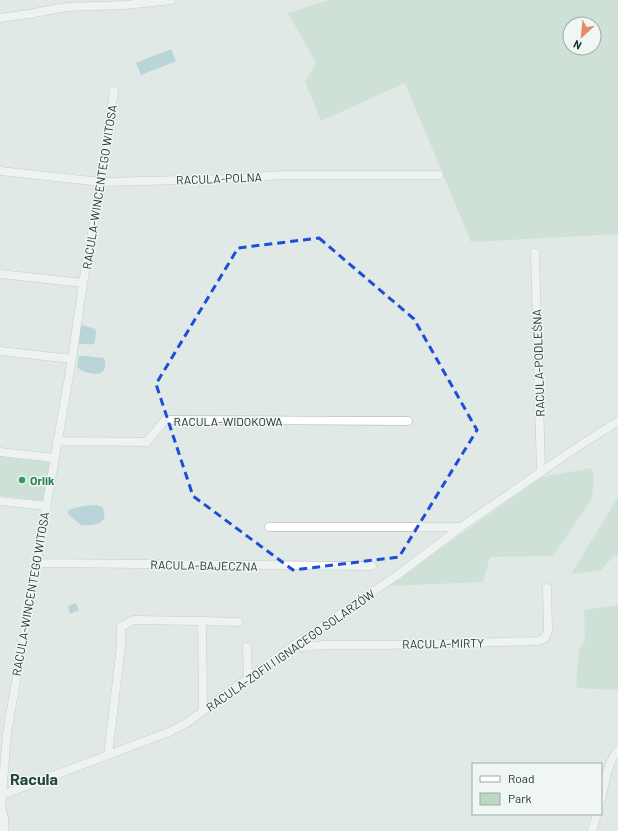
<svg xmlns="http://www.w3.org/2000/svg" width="618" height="831" font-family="Barlow,sans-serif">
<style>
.green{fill:#bbd8c4;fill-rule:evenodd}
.water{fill:#8dbcc9}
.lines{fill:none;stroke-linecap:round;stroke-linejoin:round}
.minor-casing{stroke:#a3b0ac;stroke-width:9}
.minor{stroke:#fff;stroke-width:8}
.marked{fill:none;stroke:#1d4ed8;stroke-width:3;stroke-dasharray:8 5;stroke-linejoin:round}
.leisure-dot{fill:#2e9e5b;stroke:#f0f6f3;stroke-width:1.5}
.labels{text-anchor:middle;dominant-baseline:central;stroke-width:3;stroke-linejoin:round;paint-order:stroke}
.street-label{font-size:12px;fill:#223733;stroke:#f0f6f3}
.leisure-label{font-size:12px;font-weight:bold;fill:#27864d;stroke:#f0f6f3;text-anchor:start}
.district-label{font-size:16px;font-weight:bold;fill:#214740;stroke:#f0f6f3}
</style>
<rect width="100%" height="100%" fill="#e0e9e5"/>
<!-- green -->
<path class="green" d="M 329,0 L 618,0 L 618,234 L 471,242 L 405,83 L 321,121 L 305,82 L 316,63 L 288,13 ZM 570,24 L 594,24 L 594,48 L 570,48 Z
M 0,454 L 39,459 L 49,462 L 50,467 L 44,501 L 0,496 Z
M 592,468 L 594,482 L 591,500 L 553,556 L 490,557 L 483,582 L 387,586 L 542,477 Z
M 618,497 L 618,555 L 614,556 L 601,570 L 571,574 Z
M 618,605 L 618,690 L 576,688 L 579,650 L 585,641 L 584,610 Z"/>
<!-- water -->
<path class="water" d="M 171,49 L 176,61 L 141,75 L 136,63 Z
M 83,325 L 95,329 L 96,331 L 95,342 L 94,344 C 88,345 82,344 77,343 L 80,327 Z
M 79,356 L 85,356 L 104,358 C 105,361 106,363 105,367 C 103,379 83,373 77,367 Z
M 96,505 L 102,507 C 111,524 94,526 81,525 L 68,514 L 68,511 C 76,506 86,506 96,505 Z
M 76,603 L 79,610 L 70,614 L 68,606 Z"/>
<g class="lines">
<defs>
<path id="minor" d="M 0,18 L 29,14 L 66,7 L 126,5 L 171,0
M 0,171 L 101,182 L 224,179 L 283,175 L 439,175
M 535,253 L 541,472
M 0,274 L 83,283
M 0,351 L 72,359
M 57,441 L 147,442 L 165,420 L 408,421
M 0,452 L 54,458
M 0,501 L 46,506
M 269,527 L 461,527
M 37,563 L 372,566
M 202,621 L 238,622
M 247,647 L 248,678
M 291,648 L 324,645 L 382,645 L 538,641 L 545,638 L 548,631 L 547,588
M 108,755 L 121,646 L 121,627 L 133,620 L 202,621 L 203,711
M 2,795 L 169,732 L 185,724 L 290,648 L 396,576 L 461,527 L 567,454 L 618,421
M 601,800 C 605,784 607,763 618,750
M 4,831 L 4,818 L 1,807 L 2,795 L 7,733 L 72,359 L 83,283 L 101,182 L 114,91
M 592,831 L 597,814"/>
</defs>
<!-- minor casing -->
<use href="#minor" class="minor-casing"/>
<!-- minor -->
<use href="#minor" class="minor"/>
</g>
<!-- marked area -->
<path d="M0 0H618V831H0ZM 319,238 L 414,319 L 477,430 L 399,557 L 293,570 L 193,496 L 156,384 L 238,248 Z" fill="#e0e9e5" fill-opacity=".55" fill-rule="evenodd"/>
<path class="marked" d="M 319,238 L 414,319 L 477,430 L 399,557 L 293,570 L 193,496 L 156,384 L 238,248 Z"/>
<!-- markers -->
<circle class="leisure-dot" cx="22" cy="480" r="4"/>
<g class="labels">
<!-- street labels -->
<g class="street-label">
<text transform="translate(219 178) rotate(-2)">RACULA-POLNA</text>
<text transform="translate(99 187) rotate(-81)">RACULA-WINCENTEGO WITOSA</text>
<text transform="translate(538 363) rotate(-92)">RACULA-PODLEŚNA</text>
<text x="228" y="421">RACULA-WIDOKOWA</text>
<text transform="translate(204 565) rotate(1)">RACULA-BAJECZNA</text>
<text transform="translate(30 594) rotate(-80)">RACULA-WINCENTEGO WITOSA</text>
<text transform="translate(443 643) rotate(-1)">RACULA-MIRTY</text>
<text transform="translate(290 650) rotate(-35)">RACULA-ZOFII I IGNACEGO SOLARZÓW</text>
</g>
<!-- leisure labels -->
<g class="leisure-label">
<text x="30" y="480">Orlik</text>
</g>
<!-- district labels -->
<g class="district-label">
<text x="34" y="778">Racula</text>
</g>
</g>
<!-- legend -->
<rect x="472" y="763" width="130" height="52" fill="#f0f6f3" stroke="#9eaaa6"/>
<rect x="480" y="776" width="20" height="6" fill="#ffffff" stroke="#9eaaa6"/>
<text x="508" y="783" font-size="12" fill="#223733">Road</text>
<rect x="480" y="793" width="20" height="12" fill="#bbd8c4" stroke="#9eaaa6"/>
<text x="508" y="803" font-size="12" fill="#223733">Park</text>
<!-- north arrow -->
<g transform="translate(582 36) rotate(207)"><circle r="19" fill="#f0f6f3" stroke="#9eaaa6"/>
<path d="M0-3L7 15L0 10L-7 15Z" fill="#e38b64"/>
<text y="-6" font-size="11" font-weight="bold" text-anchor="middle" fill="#223733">N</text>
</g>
</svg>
